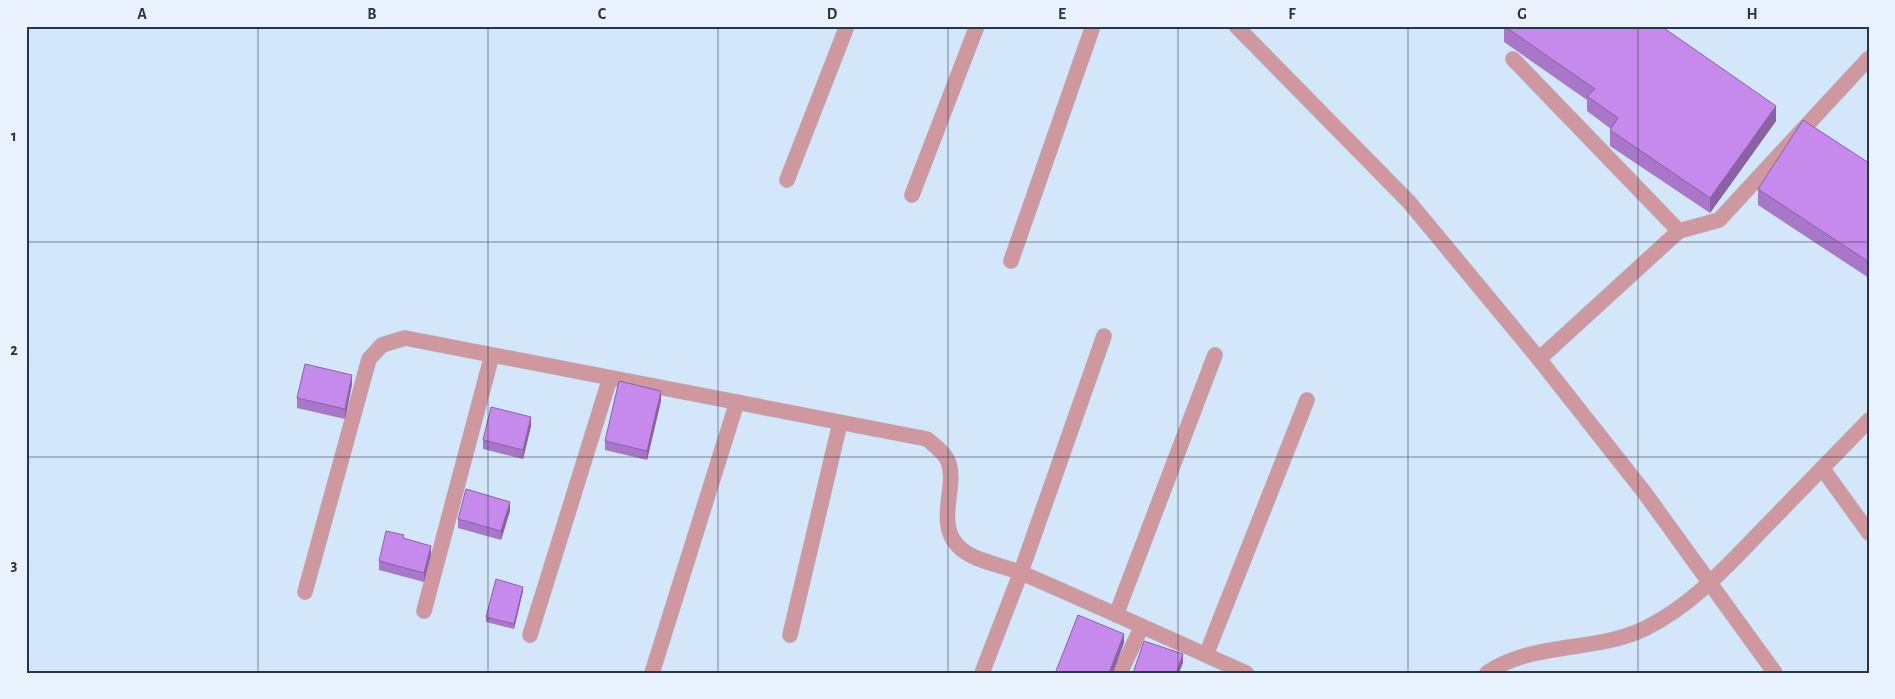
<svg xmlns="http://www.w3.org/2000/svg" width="1895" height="699" font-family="'Alegreya Sans',sans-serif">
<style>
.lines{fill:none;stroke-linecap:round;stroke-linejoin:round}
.lane-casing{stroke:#b1c3d7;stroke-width:16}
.street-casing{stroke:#b1c3d7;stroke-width:16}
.lane{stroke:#cf979e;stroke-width:15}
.street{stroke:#cf979e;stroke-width:15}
.wall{fill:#a977ca}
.shaded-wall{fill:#8a61a4}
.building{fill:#c58aeb;stroke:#8a61a4}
.grid{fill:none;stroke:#243649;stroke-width:1;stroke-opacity:0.55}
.neatline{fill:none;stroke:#243649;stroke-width:2}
.grid-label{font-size:16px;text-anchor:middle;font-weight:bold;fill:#243649}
</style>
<rect width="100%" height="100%" fill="#d4e6fa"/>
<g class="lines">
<defs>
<path id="lane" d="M 1011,261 L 1093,26
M 1539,359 L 1679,231 L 1719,220 L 1869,58"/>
<path id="street" d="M 1236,26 L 1409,202 L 1539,359 L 1644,492 L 1775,673
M 1513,59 L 1679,231
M 787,180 L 847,26
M 912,195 L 977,26
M 1822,468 L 1869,533
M 305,592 L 369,359 L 382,345 L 405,338 L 927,439 C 935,446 944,452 948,461 C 958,486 935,522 958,546 C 973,562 1004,565 1024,574 C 1098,606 1172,640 1246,673
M 424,611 L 492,355
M 1116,615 L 1215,355
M 530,635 L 610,378
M 790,635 L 840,423
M 1206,655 L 1307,400
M 652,673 L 737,402
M 982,673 L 1021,572 L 1104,336
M 1120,673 L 1142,626
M 1487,673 C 1533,641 1596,653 1646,628 C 1694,604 1729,564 1766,526 C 1800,491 1835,455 1869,420"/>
</defs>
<!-- lane casing -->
<use href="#lane" class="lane-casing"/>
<!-- street casing -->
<use href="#street" class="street-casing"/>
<!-- lane -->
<use href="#lane" class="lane"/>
<!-- street -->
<use href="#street" class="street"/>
</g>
<!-- wall -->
<path class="wall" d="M 1504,26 L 1776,121 L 1710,213 L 1610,146 L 1610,130 L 1611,129 L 1587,111 L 1587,100 L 1504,42 Z
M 1869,163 L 1869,278 L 1758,205 L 1758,189 Z
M 352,384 L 345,419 L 297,408 L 297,398 Z
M 661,401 L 647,460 L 605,450 L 605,441 Z
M 531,426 L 523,459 L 483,449 L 483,440 Z
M 510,511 L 501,540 L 458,528 L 458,519 Z
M 404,539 L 431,555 L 424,582 L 379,570 L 379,561 Z
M 523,591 L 514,629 L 486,622 L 486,617 Z"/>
<!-- shaded-wall -->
<path class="shaded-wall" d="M 1776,106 L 1776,121 L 1710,213 L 1710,198 Z
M 352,375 L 352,384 L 345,419 L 345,409 Z
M 661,391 L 661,401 L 647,460 L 647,451 Z
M 531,417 L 531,426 L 523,459 L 523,450 Z
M 510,502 L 510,511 L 501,540 L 501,531 Z
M 431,546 L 431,555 L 424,582 L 424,573 Z
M 523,587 L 523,591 L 514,629 L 514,624 Z
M 1124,634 L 1124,643 L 1113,673 L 1109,673 Z
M 1183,654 L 1183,663 L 1179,673 L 1176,673 Z"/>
<!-- building -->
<path class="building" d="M 1504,26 L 1661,26 L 1776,106 L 1710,198 L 1610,130 L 1618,118 L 1587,96 L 1595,89 Z
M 1803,120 L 1869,163 L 1869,262 L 1758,189 Z
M 305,364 L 352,375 L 345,409 L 297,398 Z
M 619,381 L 661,391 L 647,451 L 605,441 Z
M 491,407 L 531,417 L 523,450 L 483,440 Z
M 466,489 L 510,502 L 501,531 L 458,519 Z
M 386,531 L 404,535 L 403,538 L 431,546 L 424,573 L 379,561 Z
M 496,579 L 523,587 L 514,624 L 486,617 Z
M 1078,615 L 1124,634 L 1109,673 L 1059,673 L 1056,671 Z
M 1144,641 L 1183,654 L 1176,673 L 1133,673 Z"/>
<!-- grid -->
<path class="grid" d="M 258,26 L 258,673M 488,26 L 488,673M 718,26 L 718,673M 948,26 L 948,673M 1178,26 L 1178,673M 1408,26 L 1408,673M 1638,26 L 1638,673M 26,242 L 1869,242M 26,457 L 1869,457"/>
<!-- border -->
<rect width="1895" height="699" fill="none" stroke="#e9f2fc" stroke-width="55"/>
<rect x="28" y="28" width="1840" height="644" class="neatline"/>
<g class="grid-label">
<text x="142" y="19">A</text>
<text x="372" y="19">B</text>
<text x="602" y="19">C</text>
<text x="832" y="19">D</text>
<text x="1062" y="19">E</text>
<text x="1292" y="19">F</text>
<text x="1522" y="19">G</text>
<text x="1752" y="19">H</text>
<text x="14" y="141">1</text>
<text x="14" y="355">2</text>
<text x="14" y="570">3</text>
</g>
</svg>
